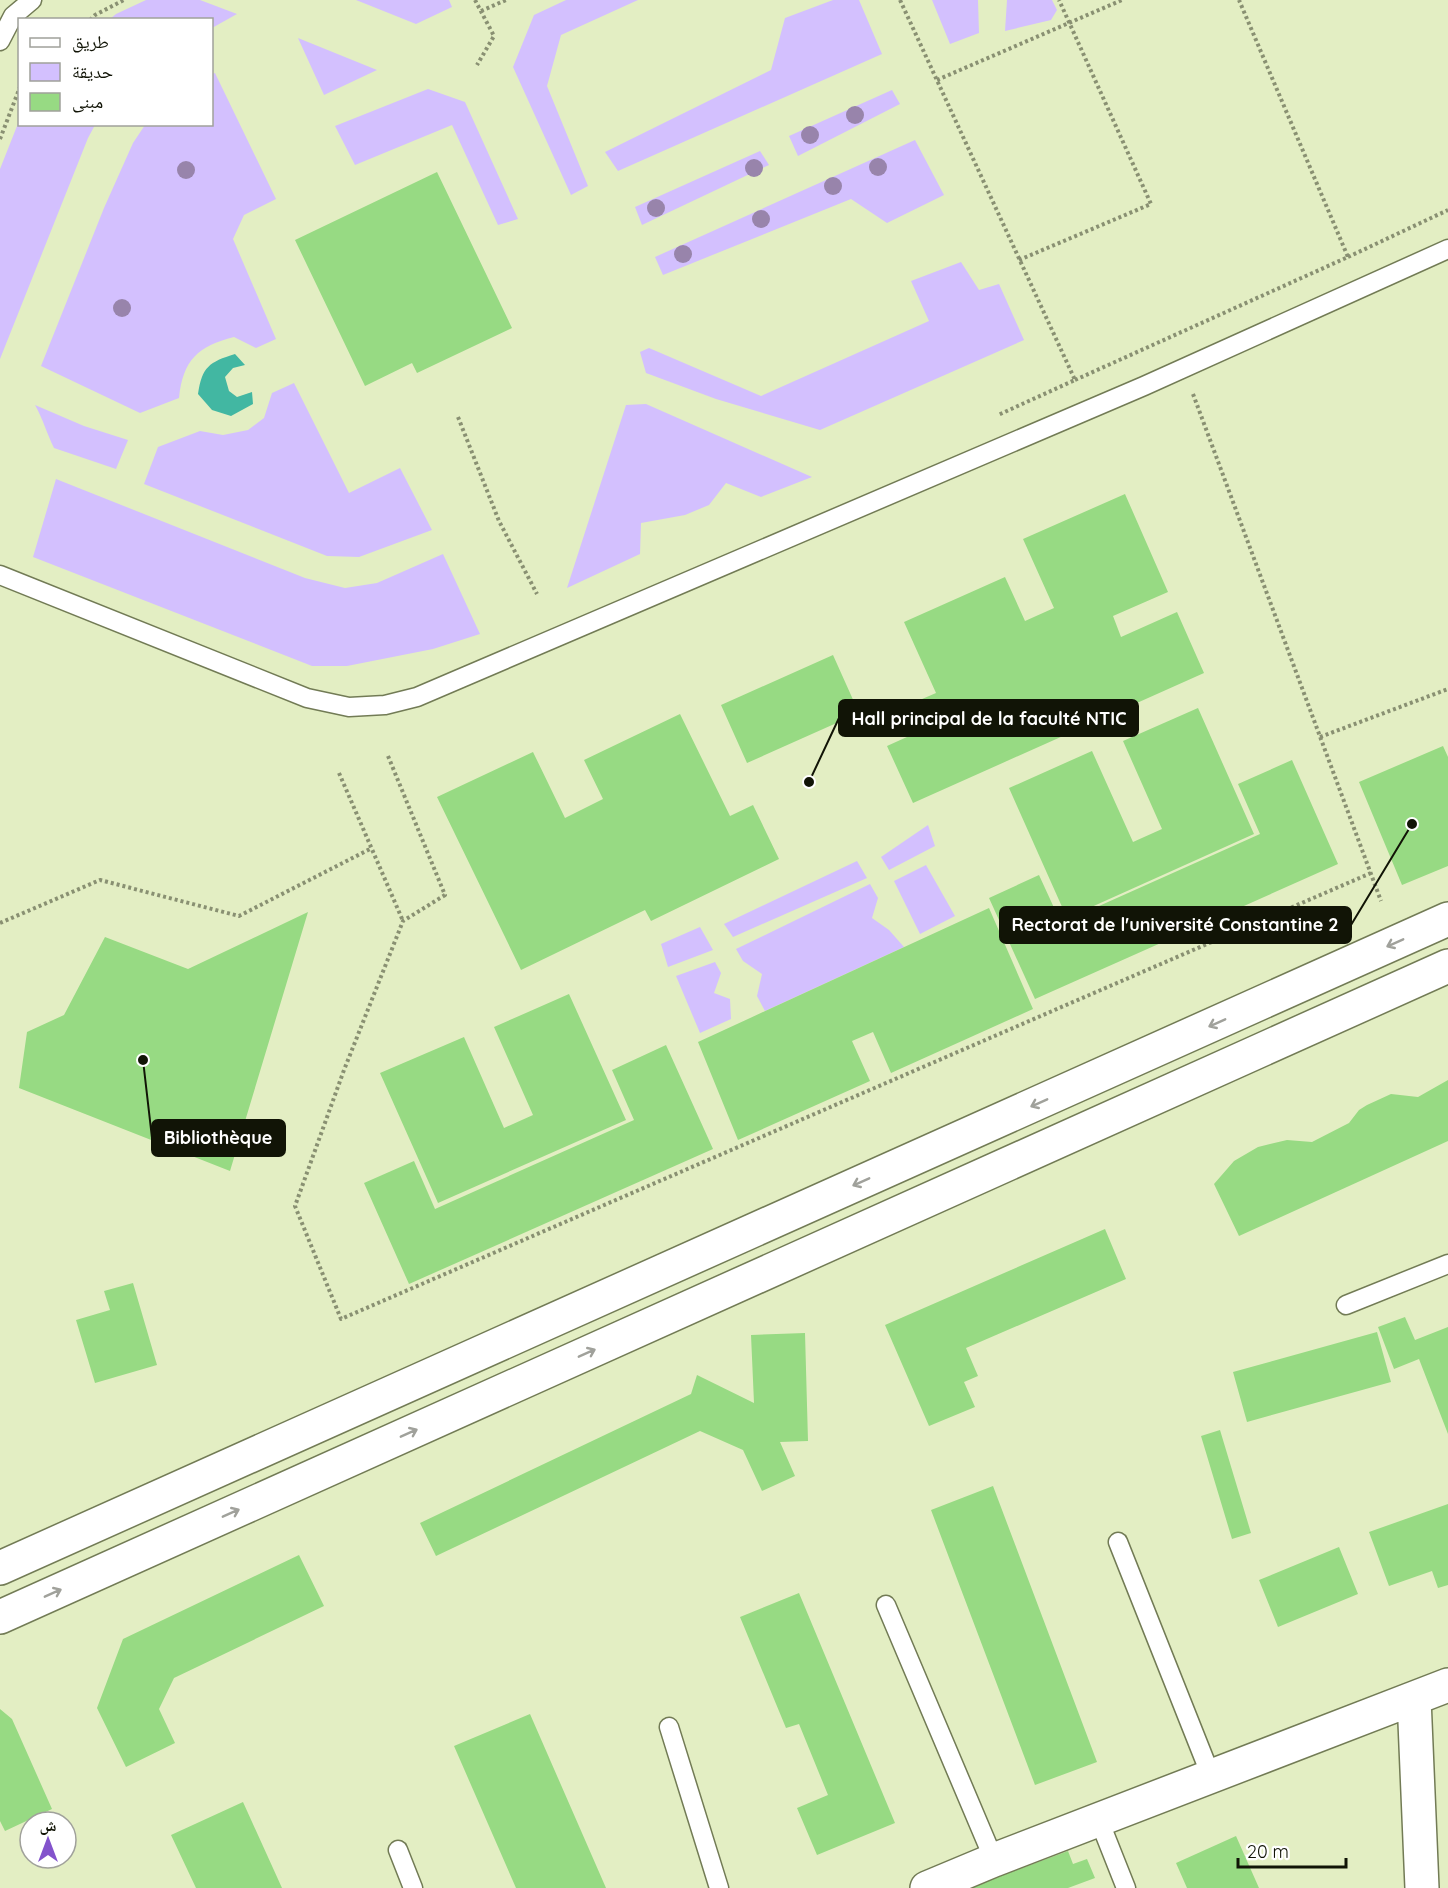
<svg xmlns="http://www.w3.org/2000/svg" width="1448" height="1888" font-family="Quicksand,'Noto Naskh Arabic',sans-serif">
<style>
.green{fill:#d3c0fe}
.water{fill:#42b7a2}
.building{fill:#97da83}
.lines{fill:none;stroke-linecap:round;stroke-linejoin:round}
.service-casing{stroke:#727b55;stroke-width:21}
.minor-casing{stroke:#727b55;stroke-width:36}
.secondary-casing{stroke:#727b55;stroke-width:36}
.path{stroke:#899072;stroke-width:4;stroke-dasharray:3 3;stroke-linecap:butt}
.service{stroke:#fff;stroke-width:18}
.minor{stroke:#fff;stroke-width:33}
.secondary{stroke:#fff;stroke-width:33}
.tree{fill:#9884ab}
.oneway{stroke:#a0a19b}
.leader{fill:none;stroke:#111406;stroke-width:2}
.callout-dot{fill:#111406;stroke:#fff;stroke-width:2}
.callout{fill:#111406;stroke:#111406;stroke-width:2}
.callout-label{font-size:18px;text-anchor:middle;font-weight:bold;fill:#fff}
</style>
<rect width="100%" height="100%" fill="#e3eec3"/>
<!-- green -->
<path class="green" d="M 146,0 L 200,0 L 237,14 L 212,28 L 212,20 L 110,19 L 116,14 Z
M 356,0 L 449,0 L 452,7 L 416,24 Z
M 566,0 L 638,0 L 561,35 L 547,86 L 588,186 L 571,195 L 513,67 L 534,15 Z
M 833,0 L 859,0 L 882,54 L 618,171 L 605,152 L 771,70 L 785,18 Z
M 932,0 L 978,0 L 979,33 L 950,44 Z
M 1007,0 L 1052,0 L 1057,10 L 1051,20 L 1005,31 Z
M 298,38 L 377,70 L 324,95 Z
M 215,73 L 276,199 L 244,215 L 233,239 L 276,339 L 256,348 L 234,337 C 198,346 183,360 179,398 L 140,413 L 41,366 L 104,208 L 133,143 L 145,125 L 212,124 L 212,74 Z
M 428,89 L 465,102 L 518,219 L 498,225 L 452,125 L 355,165 L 335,126 Z
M 892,90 L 900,104 L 798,156 L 789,136 Z
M 19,121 L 20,124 L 95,125 L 88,138 L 0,359 L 0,169 Z
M 915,140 L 944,195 L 887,223 L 851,199 L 663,275 L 655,257 Z
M 760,151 L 769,165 L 642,225 L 635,207 Z
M 961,262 L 979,290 L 999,284 L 1024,340 L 820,430 L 716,399 L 646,373 L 640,352 L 649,348 L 761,396 L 929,321 L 911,281 Z
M 294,383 L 349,493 L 400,468 L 432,530 L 359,557 L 327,556 L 144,484 L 158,447 L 200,431 L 223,435 L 248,430 L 264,418 L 272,393 Z
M 646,404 L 812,477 L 761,497 L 726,483 L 709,505 L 685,515 L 641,523 L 640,554 L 567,588 L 626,405 Z
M 35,405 L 84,426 L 128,440 L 116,469 L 54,448 C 47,434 43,419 35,405 Z
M 56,479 L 305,578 L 345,588 L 377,583 L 443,554 L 480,634 L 433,649 L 347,666 L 312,666 L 33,557 Z
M 928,825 L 935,846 L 889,870 L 881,857 Z
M 857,861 L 867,878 L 733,937 L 724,924 Z
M 926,865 L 955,916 L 920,934 L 894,881 Z
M 870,884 L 878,898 L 872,918 L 889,930 L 904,947 L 765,1011 L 757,996 L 762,974 L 743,961 L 736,949 Z
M 700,927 L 713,950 L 668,967 L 661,944 Z
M 715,962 L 721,973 L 714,993 L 730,999 L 731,1019 L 700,1033 L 676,976 Z"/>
<!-- water -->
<path class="water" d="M 235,354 L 245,365 L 233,368 L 225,377 L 229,391 L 237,397 L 252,392 L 253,404 L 231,416 L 212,410 L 198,394 C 202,367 209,362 235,354 Z"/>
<!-- building -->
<path class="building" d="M 437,172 L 512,328 L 417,373 L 412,363 L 365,386 L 295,240 Z
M 1125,494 L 1168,592 L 1113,616 L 1121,637 L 1177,612 L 1204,673 L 913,803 L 887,746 L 918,732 L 906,706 L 936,693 L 904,622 L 1005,577 L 1025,621 L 1054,608 L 1023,539 Z
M 833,655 L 859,713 L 747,763 L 721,705 Z
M 1198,708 L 1254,834 L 1067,918 L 1009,788 L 1092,751 L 1133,842 L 1162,829 L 1123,741 Z
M 680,714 L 730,816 L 753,805 L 779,859 L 651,921 L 645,910 L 521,970 L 437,797 L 533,752 L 565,818 L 603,799 L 584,760 Z
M 1443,746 L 1448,757 L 1448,866 L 1402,885 L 1359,782 Z
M 1292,760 L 1338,864 L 1035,999 L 989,898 L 1039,875 L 1061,923 L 1260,834 L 1238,784 Z
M 989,908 L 1033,1009 L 891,1073 L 873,1032 L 852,1041 L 870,1081 L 738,1140 L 698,1042 Z
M 308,912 L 230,1171 L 19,1088 L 27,1032 L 64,1015 L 105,937 L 188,969 Z
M 569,994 L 626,1120 L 438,1203 L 380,1073 L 464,1037 L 504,1128 L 533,1115 L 494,1027 Z
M 666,1045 L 713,1149 L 409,1284 L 364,1183 L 414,1161 L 435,1209 L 634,1120 L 612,1070 Z
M 1448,1080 L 1448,1141 L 1239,1236 L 1214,1184 L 1234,1161 L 1258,1147 L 1287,1140 L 1312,1142 L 1349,1123 L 1359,1110 L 1367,1105 L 1391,1094 L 1418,1097 Z
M 1105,1229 L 1126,1279 L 966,1348 L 978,1376 L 964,1382 L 975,1407 L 929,1426 L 885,1325 Z
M 133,1283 L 157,1365 L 95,1383 L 76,1320 L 110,1310 L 104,1291 Z
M 1405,1317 L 1415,1340 L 1448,1327 L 1448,1434 L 1419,1359 L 1394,1369 L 1378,1327 Z
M 1377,1332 L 1391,1382 L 1247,1422 L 1233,1372 Z
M 805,1333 L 808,1441 L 780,1442 L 795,1476 L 762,1491 L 743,1450 L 700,1431 L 436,1556 L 420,1523 L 691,1394 L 697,1375 L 754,1403 L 751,1335 Z
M 1220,1430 L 1251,1533 L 1232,1539 L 1201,1436 Z
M 993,1486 L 1097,1762 L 1035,1785 L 931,1510 Z
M 1448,1504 L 1448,1585 L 1438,1588 L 1432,1571 L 1389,1586 L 1369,1532 Z
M 1339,1547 L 1358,1594 L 1278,1627 L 1259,1580 Z
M 299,1555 L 324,1606 L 174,1678 L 159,1709 L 175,1743 L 126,1767 L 97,1708 L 123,1639 Z
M 799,1593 L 895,1823 L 817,1855 L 797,1808 L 828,1795 L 799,1724 L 786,1728 L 740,1617 Z
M 0,1709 L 12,1719 L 52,1809 L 5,1831 L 0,1821 Z
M 530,1714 L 606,1888 L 516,1888 L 454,1746 Z
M 243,1802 L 282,1888 L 196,1888 L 171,1835 Z
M 1236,1836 L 1259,1888 L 1187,1888 L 1176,1863 Z
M 1068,1851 L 1073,1864 L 1087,1859 L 1095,1878 L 1068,1888 L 968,1888 Z"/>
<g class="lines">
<defs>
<path id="service" d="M 0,41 L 13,16 L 32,0
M 0,575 L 307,698 L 349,707 L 385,705 L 417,697 L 1144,386 L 1448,249
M 1346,1305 L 1448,1264
M 1118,1542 L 1211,1776
M 886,1605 L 994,1860
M 669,1727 L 719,1888
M 1099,1820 L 1126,1888
M 398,1850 L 413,1888"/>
<path id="minor" d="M 1414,1698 L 1422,1888
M 927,1888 L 994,1860 L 1448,1685"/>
<path id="secondary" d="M 0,1568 L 1448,919
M 0,1617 L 1448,966"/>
</defs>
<!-- service casing -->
<use href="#service" class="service-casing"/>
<!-- minor casing -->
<use href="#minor" class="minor-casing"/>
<!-- secondary casing -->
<use href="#secondary" class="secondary-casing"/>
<!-- path -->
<path class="path" d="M 475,0 L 494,36 L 477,65
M 900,0 L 1075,380 L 998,415
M 481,11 L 506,0
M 90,20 L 95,15 L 124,0
M 937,80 L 1122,0
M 0,139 L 20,87
M 1348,257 L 1448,210
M 1019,260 L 1151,204 L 1059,0
M 1075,380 L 1348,257 L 1239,0
M 1193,394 L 1381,901
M 458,417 L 499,521 L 537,594
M 1320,737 L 1448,689
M 388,756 L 445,895 L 403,921 L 344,1070 L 295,1206 L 341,1319 L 1371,873
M 339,773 L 403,921
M 0,923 L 100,880 L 239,916 L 372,848"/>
<!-- service -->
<use href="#service" class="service"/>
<!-- minor -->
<use href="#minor" class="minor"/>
<!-- secondary -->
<use href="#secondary" class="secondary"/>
</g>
<!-- trees -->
<g class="tree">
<circle cx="855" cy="115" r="9"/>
<circle cx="810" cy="135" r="9"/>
<circle cx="878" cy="167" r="9"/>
<circle cx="754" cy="168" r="9"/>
<circle cx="186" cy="170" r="9"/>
<circle cx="833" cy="186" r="9"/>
<circle cx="656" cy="208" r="9"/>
<circle cx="761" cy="219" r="9"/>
<circle cx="683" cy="254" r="9"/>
<circle cx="122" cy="308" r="9"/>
</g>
<!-- one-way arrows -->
<defs><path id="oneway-shaft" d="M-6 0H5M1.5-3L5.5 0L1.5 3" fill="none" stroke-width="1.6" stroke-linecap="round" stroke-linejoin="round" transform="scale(1.5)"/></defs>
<g class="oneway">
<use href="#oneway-shaft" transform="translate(1395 943) rotate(156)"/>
<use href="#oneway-shaft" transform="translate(1217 1023) rotate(156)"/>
<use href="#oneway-shaft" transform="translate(1039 1103) rotate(156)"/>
<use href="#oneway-shaft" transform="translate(861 1182) rotate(156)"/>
<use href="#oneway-shaft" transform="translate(587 1353) rotate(-24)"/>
<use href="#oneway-shaft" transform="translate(409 1433) rotate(-24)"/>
<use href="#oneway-shaft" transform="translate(231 1513) rotate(-24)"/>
<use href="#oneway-shaft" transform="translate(53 1593) rotate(-24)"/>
</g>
<!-- callouts -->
<path class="leader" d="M809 782L839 718M1412 824L1351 925M143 1060L152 1138"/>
<g class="callout-dot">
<circle cx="809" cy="782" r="6"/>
<circle cx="1412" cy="824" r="6"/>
<circle cx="143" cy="1060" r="6"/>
</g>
<g class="callout">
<rect x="839" y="700" width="299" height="36" rx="6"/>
<rect x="1000" y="907" width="351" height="36" rx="6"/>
<rect x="152" y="1120" width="133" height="36" rx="6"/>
</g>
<g class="callout-label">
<text x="989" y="725">Hall principal de la faculté NTIC</text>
<text x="1175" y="931">Rectorat de l'université Constantine 2</text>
<text x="218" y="1144">Bibliothèque</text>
</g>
<!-- legend -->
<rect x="18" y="18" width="195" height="108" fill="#ffffff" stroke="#a0a19b" stroke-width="1.5"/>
<rect x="30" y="38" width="30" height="9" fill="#ffffff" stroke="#a0a19b" stroke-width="1.5"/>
<text x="72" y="48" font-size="18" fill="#111406">طريق</text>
<rect x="30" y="63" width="30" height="18" fill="#d3c0fe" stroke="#a0a19b" stroke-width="1.5"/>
<text x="72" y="78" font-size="18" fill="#111406">حديقة</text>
<rect x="30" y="93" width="30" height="18" fill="#97da83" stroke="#a0a19b" stroke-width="1.5"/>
<text x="72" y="108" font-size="18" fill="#111406">مبنى</text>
<!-- north arrow -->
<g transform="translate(48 1840)"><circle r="28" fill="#ffffff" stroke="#a0a19b" stroke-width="1.5"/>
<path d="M0-4.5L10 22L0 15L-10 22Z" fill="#8353cc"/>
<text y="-9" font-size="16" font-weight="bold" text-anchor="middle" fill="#111406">ش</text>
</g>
<!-- scale -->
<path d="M1238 1858v9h108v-9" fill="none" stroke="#111406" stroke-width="3"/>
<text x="1247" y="1858" font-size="18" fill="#111406" stroke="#ffffff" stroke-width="4.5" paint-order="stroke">20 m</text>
</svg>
